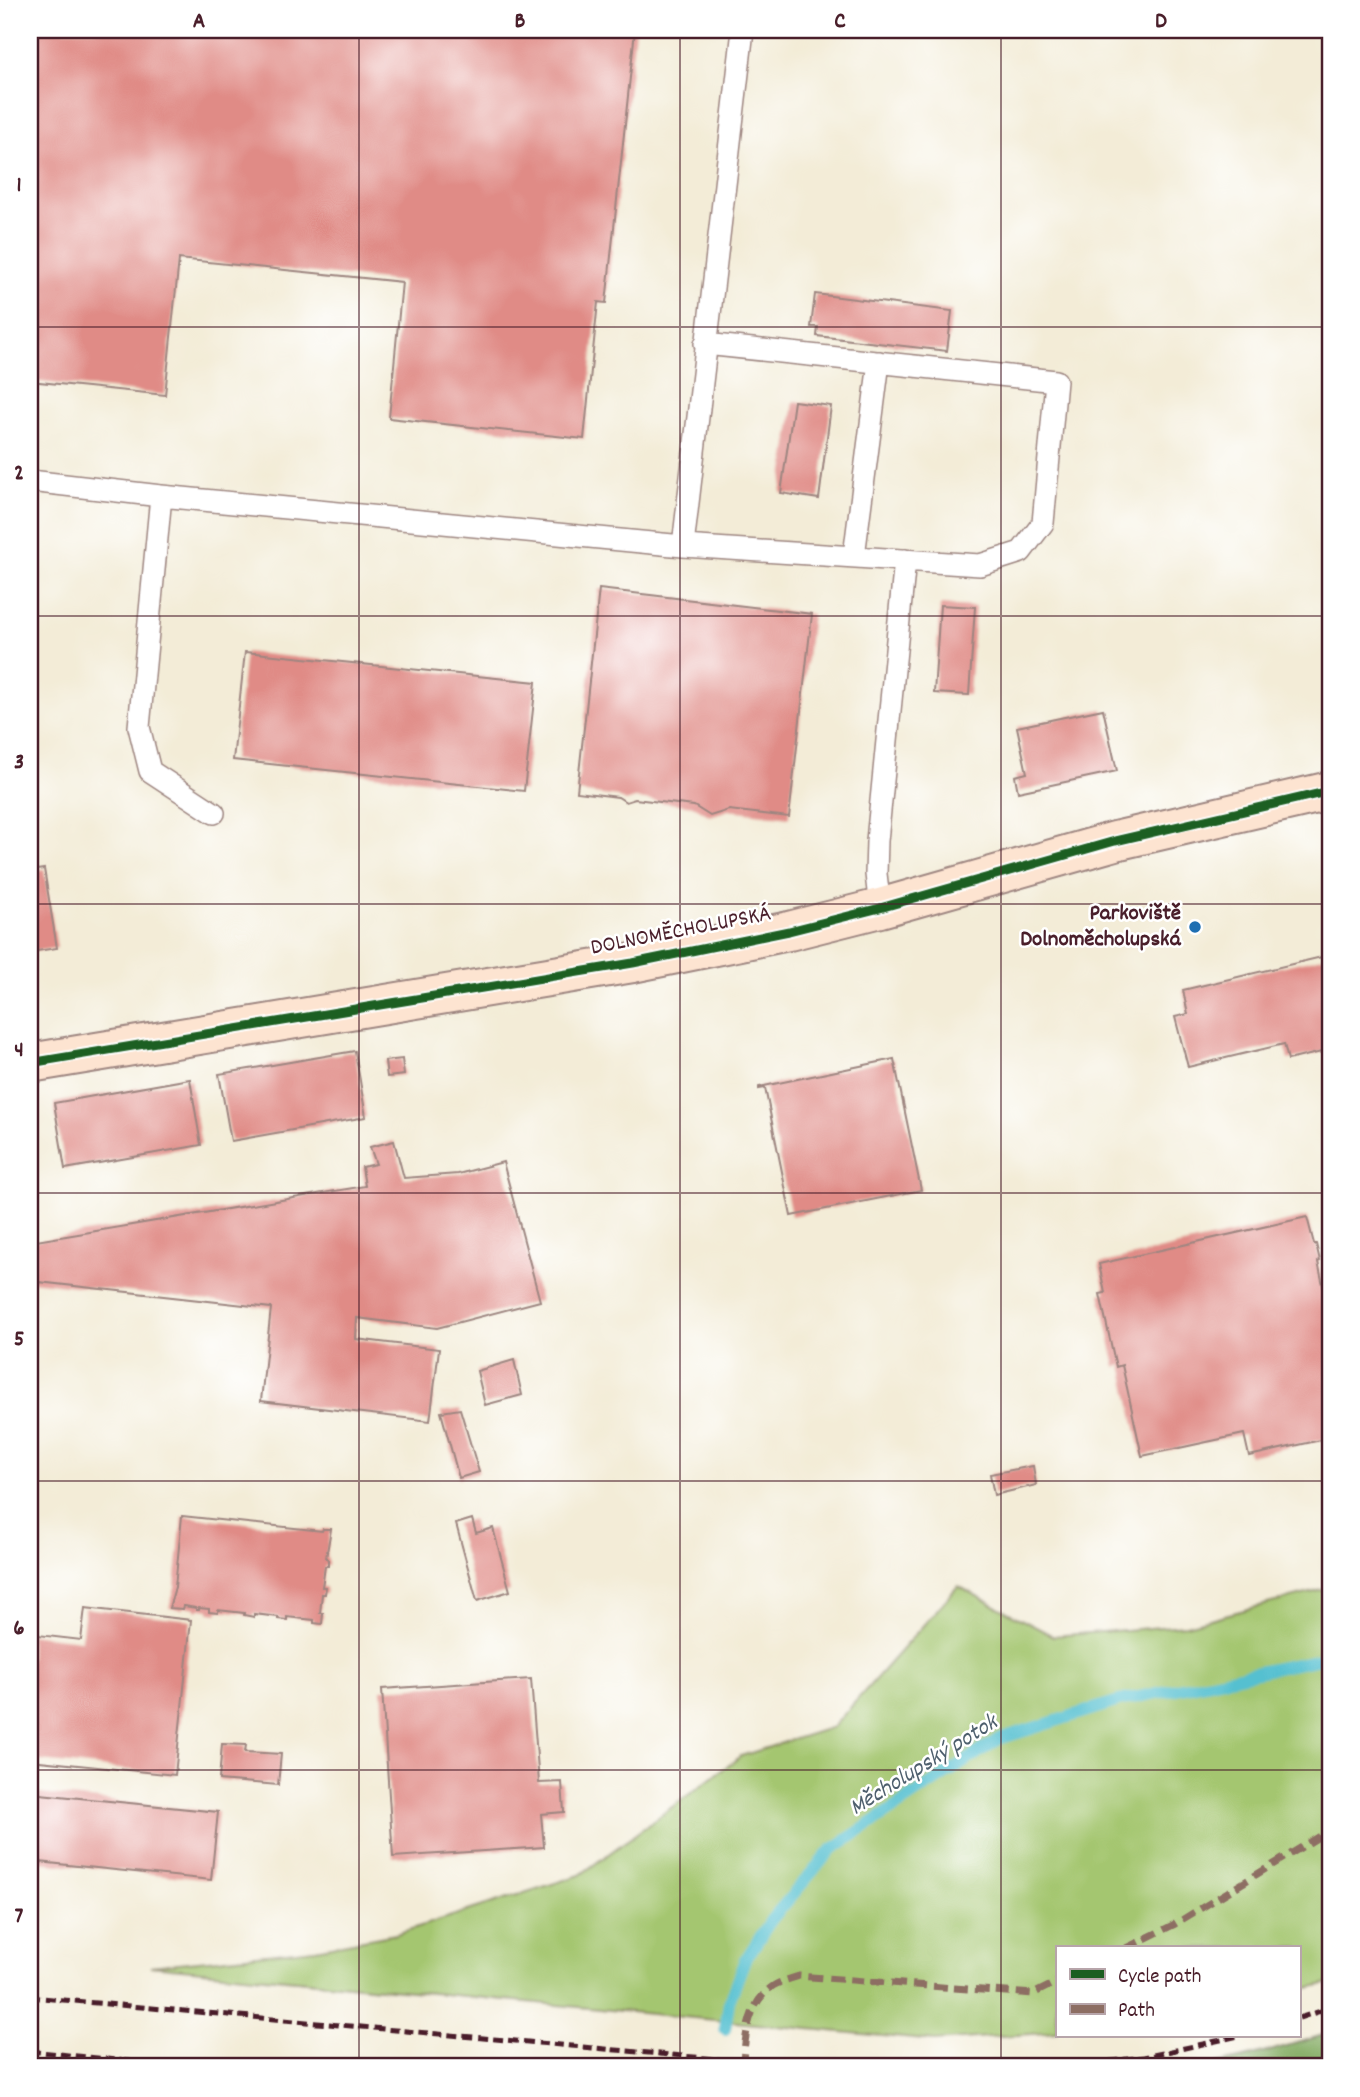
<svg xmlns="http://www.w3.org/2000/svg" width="1360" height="2097" font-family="Dekko,sans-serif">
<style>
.green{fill:#a4c66f;stroke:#77724d;stroke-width:2}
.forest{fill:#83ab62;stroke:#666546;stroke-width:2}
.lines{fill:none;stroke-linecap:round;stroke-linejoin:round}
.stream{stroke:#55c0d0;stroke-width:12}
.building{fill:#e08b86}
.lane-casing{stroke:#9e8681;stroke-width:24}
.secondary-casing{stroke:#9e8681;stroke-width:42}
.lane{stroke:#fff;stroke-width:21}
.secondary{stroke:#fde4d1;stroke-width:38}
.rail{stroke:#4a1f2b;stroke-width:5;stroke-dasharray:10 5;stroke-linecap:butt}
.quiet{stroke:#8d6e63;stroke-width:7;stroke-dasharray:14 7;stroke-linecap:butt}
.cycleway-casing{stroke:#fff;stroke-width:13}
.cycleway{stroke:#1b5e20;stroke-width:9}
.grid{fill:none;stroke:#4a1f2b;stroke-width:2;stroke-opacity:0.55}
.poi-dot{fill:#1f6fb2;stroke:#fff;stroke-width:2.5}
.labels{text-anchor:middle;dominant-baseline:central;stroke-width:5;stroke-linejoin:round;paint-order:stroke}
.poi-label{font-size:23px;font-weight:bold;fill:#4a1f2b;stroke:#fff;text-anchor:end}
.street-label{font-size:23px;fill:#4a1f2b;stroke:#fff}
.water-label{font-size:24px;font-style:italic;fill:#4e5f6d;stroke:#fff}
.neatline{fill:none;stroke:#4a1f2b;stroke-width:2.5}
.grid-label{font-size:23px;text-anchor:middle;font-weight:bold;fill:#4a1f2b}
</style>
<rect width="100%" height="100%" fill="#fff"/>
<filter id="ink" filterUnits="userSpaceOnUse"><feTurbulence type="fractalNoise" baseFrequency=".0143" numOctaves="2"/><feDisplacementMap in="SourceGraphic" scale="14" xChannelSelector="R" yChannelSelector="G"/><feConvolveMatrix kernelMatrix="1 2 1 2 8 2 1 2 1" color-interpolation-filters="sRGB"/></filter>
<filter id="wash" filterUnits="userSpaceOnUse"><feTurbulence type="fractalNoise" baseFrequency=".00686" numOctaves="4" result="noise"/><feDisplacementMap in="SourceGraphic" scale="28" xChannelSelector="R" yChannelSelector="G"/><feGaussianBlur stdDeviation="1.57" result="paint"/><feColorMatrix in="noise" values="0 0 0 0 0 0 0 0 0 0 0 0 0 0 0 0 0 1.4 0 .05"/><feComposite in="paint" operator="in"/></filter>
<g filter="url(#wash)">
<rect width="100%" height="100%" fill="#f3ecd7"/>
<!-- green -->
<path class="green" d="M 958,1586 L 1053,1636 L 1186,1625 L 1330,1588 L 1330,1983 L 1299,1990 L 1299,1948 L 1057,1948 L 1057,2032 L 935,2041 L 150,1966 L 315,1949 L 396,1934 L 580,1875 L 741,1756 L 833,1727 Z"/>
<!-- forest -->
<path class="forest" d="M 1330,2033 L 1330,2067 L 1204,2067 L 1253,2056 Z"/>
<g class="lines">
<!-- stream -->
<path class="stream" d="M 725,2029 L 729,2002 L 744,1962 L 771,1920 L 831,1850 L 999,1739 L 1119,1701 L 1330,1657"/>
</g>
<g id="blocks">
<!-- building -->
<path class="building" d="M 30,30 L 635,30 L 606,303 L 598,302 L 584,439 L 389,418 L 402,282 L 179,259 L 165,395 L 30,381 Z
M 815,294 L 952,311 L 947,351 L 817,336 L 818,327 L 811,327 Z
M 794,401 L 831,406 L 819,499 L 781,493 Z
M 599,589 L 812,614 L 789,817 L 729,810 L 710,816 L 694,806 L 635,799 L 626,802 L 618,797 L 577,792 Z
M 940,605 L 975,607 L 969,695 L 934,693 Z
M 245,652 L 536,682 L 524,791 L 233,760 Z
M 1103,709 L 1117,771 L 1018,792 L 1015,776 L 1027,773 L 1017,727 Z
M 44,869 L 57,948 L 30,952 L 30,871 Z
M 1330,955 L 1330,1050 L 1288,1060 L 1284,1044 L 1188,1067 L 1175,1017 L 1188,1014 L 1183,990 Z
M 355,1051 L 366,1117 L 231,1141 L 219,1074 Z
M 402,1059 L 404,1075 L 387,1077 L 385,1061 Z
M 894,1059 L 921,1190 L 791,1216 L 765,1088 L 759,1089 L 759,1087 Z
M 190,1079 L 201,1145 L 65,1169 L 54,1103 Z
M 394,1141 L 404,1178 L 458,1174 L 503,1162 L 540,1301 L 437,1328 L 357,1318 L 356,1339 L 439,1349 L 430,1421 L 261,1401 L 271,1308 L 30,1281 L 30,1242 L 365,1186 L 362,1167 L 376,1164 L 370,1147 Z
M 30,1142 L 37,1174 L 30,1175 Z
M 1307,1217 L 1314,1244 L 1316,1244 L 1320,1261 L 1318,1262 L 1330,1317 L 1330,1438 L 1249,1456 L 1244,1434 L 1142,1456 L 1122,1365 L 1116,1367 L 1100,1294 L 1105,1293 L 1099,1264 Z
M 514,1360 L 522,1395 L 485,1405 L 477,1371 Z
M 460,1409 L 479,1472 L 459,1478 L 441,1412 Z
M 1033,1466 L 1036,1485 L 994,1495 L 990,1474 Z
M 182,1516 L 322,1531 L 323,1529 L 331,1529 L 326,1558 L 328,1559 L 328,1566 L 325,1566 L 322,1587 L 326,1587 L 325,1594 L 322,1594 L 320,1613 L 323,1613 L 322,1624 L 314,1623 L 314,1620 L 287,1617 L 287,1620 L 278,1619 L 278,1617 L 254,1614 L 254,1617 L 244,1615 L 244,1613 L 218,1610 L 218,1613 L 209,1612 L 209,1609 L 199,1608 L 199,1610 L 196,1610 L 196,1608 L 184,1606 L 183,1609 L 169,1608 L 175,1587 Z
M 472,1519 L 476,1533 L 493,1528 L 510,1591 L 477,1601 L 456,1524 Z
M 85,1608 L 191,1620 L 175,1775 L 30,1760 L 30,1634 L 81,1640 Z
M 531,1679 L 539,1783 L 562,1782 L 564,1812 L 541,1814 L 544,1847 L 393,1857 L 382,1689 Z
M 222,1744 L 246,1745 L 245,1752 L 281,1754 L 278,1785 L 219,1780 Z
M 30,1793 L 218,1812 L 211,1880 L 30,1861 Z"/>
</g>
</g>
<g filter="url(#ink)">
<use href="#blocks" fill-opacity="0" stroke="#9e8681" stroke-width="2"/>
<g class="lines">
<defs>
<path id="lane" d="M 30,481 L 161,496 L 683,546 L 980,565 L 1021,552 L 1043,523 L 1056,381 L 705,344
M 161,496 L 139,727 L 150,771 L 214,813
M 683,546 L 743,30
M 854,556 L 879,362
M 880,908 L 876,874 L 877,841 L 905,560"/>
<path id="secondary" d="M 30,1063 L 633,963 L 789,931 L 880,908 L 1115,841 L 1330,791"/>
</defs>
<!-- lane casing -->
<use href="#lane" class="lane-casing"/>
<!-- secondary casing -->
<use href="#secondary" class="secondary-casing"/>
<!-- lane -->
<use href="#lane" class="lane"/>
<!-- secondary -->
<use href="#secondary" class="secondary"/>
<!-- rail -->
<path class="rail" d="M 30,1997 L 804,2067
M 1299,2018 L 1330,2008
M 30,2051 L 184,2067
M 1064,2067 L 1144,2057 L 1239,2036"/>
<!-- quiet -->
<path class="quiet" d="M 1126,1948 L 1175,1924 L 1330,1830
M 742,2067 C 746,2038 746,2005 773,1986 C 780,1981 791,1979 799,1976 L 1033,1994 L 1057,1982"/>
<defs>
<path id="cycleway" d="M 30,1063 L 633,963 L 789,931 L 880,908 L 1115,841 L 1330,791"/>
</defs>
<!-- cycleway casing -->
<use href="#cycleway" class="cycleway-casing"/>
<!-- cycleway -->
<use href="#cycleway" class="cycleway"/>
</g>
</g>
<!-- grid -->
<path class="grid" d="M 359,30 L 359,2067M 680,30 L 680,2067M 1001,30 L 1001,2067M 30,327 L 1330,327M 30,616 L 1330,616M 30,904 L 1330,904M 30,1193 L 1330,1193M 30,1481 L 1330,1481M 30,1770 L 1330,1770"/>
<!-- markers -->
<circle class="poi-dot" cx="1195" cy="927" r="7"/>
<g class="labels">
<!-- poi labels -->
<g class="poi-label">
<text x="1181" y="914">Parkoviště<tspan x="1181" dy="26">Dolnoměcholupská</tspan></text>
</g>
<!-- street labels -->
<g class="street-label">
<text transform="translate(681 932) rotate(-11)">DOLNOMĚCHOLUPSKÁ</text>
</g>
<!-- water labels -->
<g class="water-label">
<text transform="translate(924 1766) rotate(-32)">Měcholupský potok</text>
</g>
</g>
<!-- margin -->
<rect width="1360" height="2097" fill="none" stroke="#fff" stroke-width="77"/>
<!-- legend -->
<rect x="1056" y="1946" width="245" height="91" fill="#ffffff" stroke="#b7a5aa" stroke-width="2"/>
<rect x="1070" y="1969" width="35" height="10" fill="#1b5e20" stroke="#b7a5aa" stroke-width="2"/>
<text x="1118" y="1982" font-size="21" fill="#4a1f2b">Cycle path</text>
<rect x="1070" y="2004" width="35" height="10" fill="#8d6e63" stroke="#b7a5aa" stroke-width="2"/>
<text x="1118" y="2016" font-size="21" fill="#4a1f2b">Path</text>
<rect x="38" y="38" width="1284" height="2020" class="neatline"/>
<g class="grid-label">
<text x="199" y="27">A</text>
<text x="520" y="27">B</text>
<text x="840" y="27">C</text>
<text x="1161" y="27">D</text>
<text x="19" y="191">1</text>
<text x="19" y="479">2</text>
<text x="19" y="768">3</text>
<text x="19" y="1056">4</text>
<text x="19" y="1345">5</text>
<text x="19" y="1634">6</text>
<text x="19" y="1922">7</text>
</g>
</svg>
